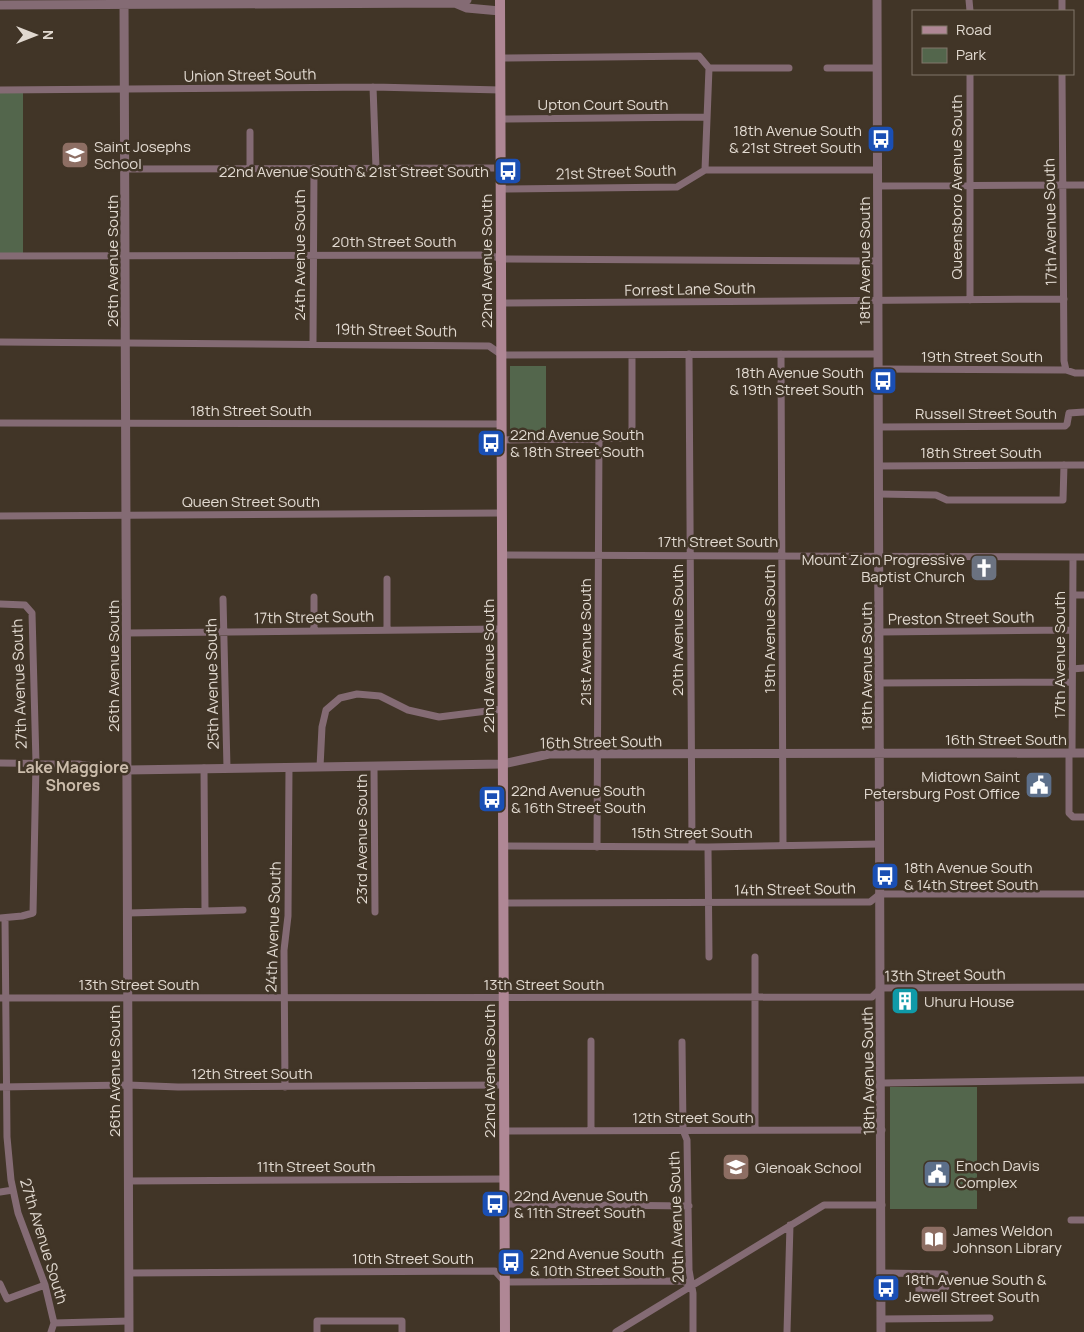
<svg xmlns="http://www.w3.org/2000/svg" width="1084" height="1332" font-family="Manrope,sans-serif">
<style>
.green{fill:#53664c}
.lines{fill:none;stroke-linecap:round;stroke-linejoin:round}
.minor{stroke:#846b74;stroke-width:7}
.tertiary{stroke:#846b74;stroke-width:9}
.secondary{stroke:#af8795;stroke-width:10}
.labels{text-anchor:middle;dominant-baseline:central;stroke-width:5;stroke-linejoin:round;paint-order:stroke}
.street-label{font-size:15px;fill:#e1d9d0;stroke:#413527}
.poi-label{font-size:15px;fill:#e1d9d0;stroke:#413527;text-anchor:start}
.neighbourhood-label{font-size:16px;font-weight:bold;fill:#cbbcab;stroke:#413527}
</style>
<rect width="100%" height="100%" fill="#413527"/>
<!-- green -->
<path class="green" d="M 0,92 L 23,92 L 23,253 L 0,253 Z
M 510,366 L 546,366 L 546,433 L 510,433 Z
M 890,1087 L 977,1087 L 977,1209 L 890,1209 Z"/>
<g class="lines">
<!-- minor -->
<path class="minor" d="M 969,0 L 970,11
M 1062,0 L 1062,11
M 501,58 L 699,56 L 709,68 L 705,170
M 709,68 L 789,68
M 827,68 L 877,68
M 970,74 L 970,300
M 1062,74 L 1064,361 L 1066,370
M 373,87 L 376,168
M 0,90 L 373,87 L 501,90
M 501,119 L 706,117
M 250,168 L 250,132
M 125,169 L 501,168
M 878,186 L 1084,185
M 501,189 L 677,187 L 705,170 L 878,170
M 0,256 L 490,255 L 501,259 L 878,261
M 501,303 L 1064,299
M 0,342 L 489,346 L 502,355 L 878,354
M 313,343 L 314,168
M 689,354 L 692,846
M 781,354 L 783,845
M 879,369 L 1066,370 L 1075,373 L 1084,373
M 0,423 L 502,424
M 879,427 L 1065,426 L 1067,424 L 1069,413 L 1084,412
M 502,440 L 625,438 L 632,433 L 632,355
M 879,466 L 1084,465
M 879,494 L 936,495 L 947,500 L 1063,500 L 1064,465
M 0,516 L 502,513
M 502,555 L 1084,557
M 1073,595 L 1084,595
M 314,597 L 314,631
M 223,599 L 227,768
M 0,604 L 25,605 L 32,613 L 36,763 L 33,913 L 22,916 L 0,918
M 387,630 L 387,579
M 880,632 L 1072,630
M 127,633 L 503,629
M 1072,669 L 1084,668
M 880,683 L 1072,682
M 1069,753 L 1069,813 L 1073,817 L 1084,817
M 1072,753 L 1073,557
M 0,763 L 78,764 L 127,770
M 374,766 L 375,912
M 320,767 L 322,727 L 326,710 L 340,698 L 357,694 L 380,696 L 408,710 L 439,717 L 503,709
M 204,768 L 205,911
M 503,846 L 708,847 L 880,844
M 597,847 L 599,438
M 708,847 L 709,957
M 504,903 L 865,902 L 870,902 L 880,894 L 1084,894
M 128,913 L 243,910
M 5,918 L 7,1137 L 11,1180 L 18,1213 L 45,1285 L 54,1323 L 51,1332
M 755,957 L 755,1130
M 0,998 L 872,997 L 881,988 L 1084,987
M 591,1041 L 591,1131
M 682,1042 L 683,1130 L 687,1140 L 689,1270 L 693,1293 L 693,1332
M 882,1083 L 1084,1080
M 0,1087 L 128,1085 L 178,1087 L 504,1085
M 285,1087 L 284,950 L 288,916 L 289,767
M 504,1131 L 882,1130
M 128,1181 L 504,1179
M 0,1192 L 13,1190
M 505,1204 L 689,1206
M 1071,1220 L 1084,1220
M 129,1273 L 495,1271 L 505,1282 L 683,1281 L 691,1285
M 882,1273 L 945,1274 L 946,1287 L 939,1293 L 919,1292 L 919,1274
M 0,1284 L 7,1299 L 45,1285
M 881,1319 L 990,1318
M 54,1323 L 129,1321
M 317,1332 L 317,1321 L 402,1321 L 402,1332
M 616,1332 L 824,1205 L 882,1205
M 787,1332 L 790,1225"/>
<!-- tertiary -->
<path class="tertiary" d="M 124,0 L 129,1332
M 877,0 L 881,1332
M 455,3 L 467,8 L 500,11
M 0,5 L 455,3 L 467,0
M 127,770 L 503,764 L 549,754 L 1084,753"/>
<!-- secondary -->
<path class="secondary" d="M 500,0 L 505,1332"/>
</g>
<!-- icons -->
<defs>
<symbol id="bus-square" viewBox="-11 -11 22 22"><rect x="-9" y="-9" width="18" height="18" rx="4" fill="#1a4fb4" stroke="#413527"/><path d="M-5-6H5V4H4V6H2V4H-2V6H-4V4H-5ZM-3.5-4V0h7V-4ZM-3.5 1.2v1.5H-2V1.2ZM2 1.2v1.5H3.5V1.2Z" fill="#fff"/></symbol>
<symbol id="school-square" viewBox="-11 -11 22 22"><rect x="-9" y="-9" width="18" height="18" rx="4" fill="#8d6e63" stroke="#413527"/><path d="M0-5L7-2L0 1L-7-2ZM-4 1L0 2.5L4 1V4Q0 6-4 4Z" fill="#fff"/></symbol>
<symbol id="church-square" viewBox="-11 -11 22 22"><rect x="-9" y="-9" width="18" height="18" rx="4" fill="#6b7280" stroke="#413527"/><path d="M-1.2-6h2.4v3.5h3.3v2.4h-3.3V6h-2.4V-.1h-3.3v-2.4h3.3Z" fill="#fff"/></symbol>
<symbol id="civic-square" viewBox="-11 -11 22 22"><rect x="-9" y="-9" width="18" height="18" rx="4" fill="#5c6f8a" stroke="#413527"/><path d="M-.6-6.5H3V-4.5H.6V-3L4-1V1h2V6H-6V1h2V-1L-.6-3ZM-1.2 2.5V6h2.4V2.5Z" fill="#fff"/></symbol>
<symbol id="building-square" viewBox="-11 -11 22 22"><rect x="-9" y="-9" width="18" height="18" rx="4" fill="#0f9aa8" stroke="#413527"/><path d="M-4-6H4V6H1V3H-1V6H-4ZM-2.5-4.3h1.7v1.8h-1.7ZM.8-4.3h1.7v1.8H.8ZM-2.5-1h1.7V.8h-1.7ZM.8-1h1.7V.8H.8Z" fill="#fff"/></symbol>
<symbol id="library-square" viewBox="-11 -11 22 22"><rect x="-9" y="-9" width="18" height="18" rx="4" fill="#8d6e63" stroke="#413527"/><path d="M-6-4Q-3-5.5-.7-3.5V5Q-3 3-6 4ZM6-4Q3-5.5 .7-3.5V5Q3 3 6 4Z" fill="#fff"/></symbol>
</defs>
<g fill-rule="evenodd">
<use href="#bus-square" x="865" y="123" width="32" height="32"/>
<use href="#school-square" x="59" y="139" width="32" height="32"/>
<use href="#bus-square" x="492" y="155" width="32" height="32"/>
<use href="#bus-square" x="867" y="365" width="32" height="32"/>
<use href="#bus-square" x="475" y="427" width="32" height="32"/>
<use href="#church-square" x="968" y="552" width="32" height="32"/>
<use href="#civic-square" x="1023" y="769" width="32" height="32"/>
<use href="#bus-square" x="476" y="783" width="32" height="32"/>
<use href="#bus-square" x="869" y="860" width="32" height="32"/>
<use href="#building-square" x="889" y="985" width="32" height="32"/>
<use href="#school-square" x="720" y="1151" width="32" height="32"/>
<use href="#civic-square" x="921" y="1158" width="32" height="32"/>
<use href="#bus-square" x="479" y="1188" width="32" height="32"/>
<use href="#library-square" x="918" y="1223" width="32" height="32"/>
<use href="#bus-square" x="495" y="1246" width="32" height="32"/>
<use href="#bus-square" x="870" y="1272" width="32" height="32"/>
</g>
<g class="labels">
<!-- street labels -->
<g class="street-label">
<text transform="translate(250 75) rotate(-1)">Union Street South</text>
<text x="603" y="104">Upton Court South</text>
<text transform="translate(616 172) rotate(-2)">21st Street South</text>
<text transform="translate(956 187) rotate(-90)">Queensboro Avenue South</text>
<text transform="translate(1050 222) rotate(-91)">17th Avenue South</text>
<text x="394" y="241">20th Street South</text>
<text transform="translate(299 255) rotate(-90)">24th Avenue South</text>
<text transform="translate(112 261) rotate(-90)">26th Avenue South</text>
<text transform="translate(486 261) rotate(-90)">22nd Avenue South</text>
<text transform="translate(864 261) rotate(-90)">18th Avenue South</text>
<text transform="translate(690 289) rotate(-1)">Forrest Lane South</text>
<text transform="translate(396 330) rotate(1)">19th Street South</text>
<text x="982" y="356">19th Street South</text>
<text x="251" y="410">18th Street South</text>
<text x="986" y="413">Russell Street South</text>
<text x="981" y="452">18th Street South</text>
<text x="251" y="501">Queen Street South</text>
<text x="718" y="541">17th Street South</text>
<text transform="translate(314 617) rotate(-1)">17th Street South</text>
<text transform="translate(961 618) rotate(-1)">Preston Street South</text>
<text transform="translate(769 629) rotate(-90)">19th Avenue South</text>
<text transform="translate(677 630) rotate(-90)">20th Avenue South</text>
<text transform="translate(585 642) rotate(-90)">21st Avenue South</text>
<text transform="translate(1059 655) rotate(-90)">17th Avenue South</text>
<text transform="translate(113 666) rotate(-90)">26th Avenue South</text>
<text transform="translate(488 666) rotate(-90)">22nd Avenue South</text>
<text transform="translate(866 666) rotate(-90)">18th Avenue South</text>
<text transform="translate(19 684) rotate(-92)">27th Avenue South</text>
<text transform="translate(212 684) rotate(-91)">25th Avenue South</text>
<text x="1006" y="739">16th Street South</text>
<text transform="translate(601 742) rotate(-1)">16th Street South</text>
<text x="692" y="832">15th Street South</text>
<text transform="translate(361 839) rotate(-90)">23rd Avenue South</text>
<text transform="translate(795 889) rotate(-1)">14th Street South</text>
<text transform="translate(273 927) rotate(-88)">24th Avenue South</text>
<text transform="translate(945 975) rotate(-1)">13th Street South</text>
<text x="139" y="984">13th Street South</text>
<text x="544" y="984">13th Street South</text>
<text transform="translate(114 1071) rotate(-90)">26th Avenue South</text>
<text transform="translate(489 1071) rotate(-90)">22nd Avenue South</text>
<text transform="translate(868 1071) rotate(-91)">18th Avenue South</text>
<text x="252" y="1073">12th Street South</text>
<text x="693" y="1117">12th Street South</text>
<text x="316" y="1166">11th Street South</text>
<text transform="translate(676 1217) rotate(-92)">20th Avenue South</text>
<text transform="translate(44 1241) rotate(73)">27th Avenue South</text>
<text x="413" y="1258">10th Street South</text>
</g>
<!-- poi labels -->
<g class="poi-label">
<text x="862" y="130" text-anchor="end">18th Avenue South<tspan x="862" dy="17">&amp; 21st Street South</tspan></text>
<text x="94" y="146">Saint Josephs<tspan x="94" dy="17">School</tspan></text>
<text x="489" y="171" text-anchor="end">22nd Avenue South &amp; 21st Street South</text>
<text x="864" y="372" text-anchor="end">18th Avenue South<tspan x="864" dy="17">&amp; 19th Street South</tspan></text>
<text x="510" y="434">22nd Avenue South<tspan x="510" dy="17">&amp; 18th Street South</tspan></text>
<text x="965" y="559" text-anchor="end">Mount Zion Progressive<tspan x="965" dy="17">Baptist Church</tspan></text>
<text x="1020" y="776" text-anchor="end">Midtown Saint<tspan x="1020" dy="17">Petersburg Post Office</tspan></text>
<text x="511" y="790">22nd Avenue South<tspan x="511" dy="17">&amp; 16th Street South</tspan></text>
<text x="904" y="867">18th Avenue South<tspan x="904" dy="17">&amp; 14th Street South</tspan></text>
<text x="924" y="1001">Uhuru House</text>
<text x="956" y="1165">Enoch Davis<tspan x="956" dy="17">Complex</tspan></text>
<text x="755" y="1167">Glenoak School</text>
<text x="514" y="1195">22nd Avenue South<tspan x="514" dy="17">&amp; 11th Street South</tspan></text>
<text x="953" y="1230">James Weldon<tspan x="953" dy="17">Johnson Library</tspan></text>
<text x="530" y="1253">22nd Avenue South<tspan x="530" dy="17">&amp; 10th Street South</tspan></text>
<text x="905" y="1279">18th Avenue South &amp;<tspan x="905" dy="17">Jewell Street South</tspan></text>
</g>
<!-- neighbourhood labels -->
<g class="neighbourhood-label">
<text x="73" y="767">Lake Maggiore<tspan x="73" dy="18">Shores</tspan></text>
</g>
</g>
<!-- legend -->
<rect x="912" y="10" width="162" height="65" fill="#413527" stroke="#81776b"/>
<rect x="922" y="26" width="25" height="8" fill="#af8795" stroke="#81776b"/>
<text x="956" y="35" font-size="15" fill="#e1d9d0">Road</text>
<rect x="922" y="48" width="25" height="15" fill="#53664c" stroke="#81776b"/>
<text x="956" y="60" font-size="15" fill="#e1d9d0">Park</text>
<!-- north arrow -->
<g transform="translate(35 35) rotate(90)" stroke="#413527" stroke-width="4" paint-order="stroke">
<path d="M0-4L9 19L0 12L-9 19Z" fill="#e1d9d0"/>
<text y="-8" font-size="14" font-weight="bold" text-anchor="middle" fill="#e1d9d0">N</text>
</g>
</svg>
